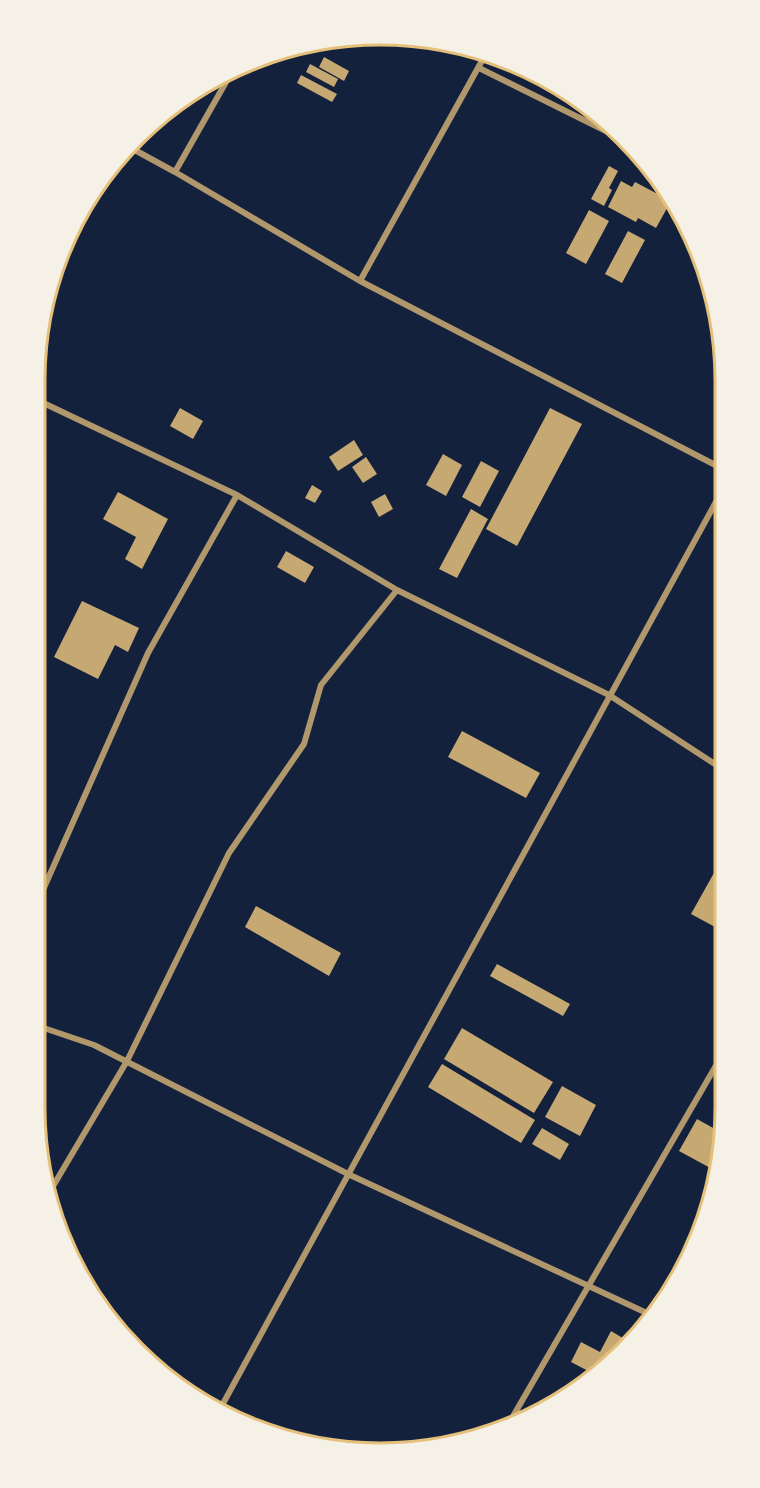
<svg xmlns="http://www.w3.org/2000/svg" width="760" height="1488" font-family="'DejaVu Sans',sans-serif">
<style>
.building{fill:#c6a872}
.lines{fill:none;stroke-linecap:round;stroke-linejoin:round}
.minor{stroke:#b1986c;stroke-width:6}
.rim{fill:none;stroke:#e5c07b;stroke-width:3}
</style>
<rect width="100%" height="100%" fill="#14213d"/>
<!-- building -->
<path class="building" d="M 324,57 L 349,71 L 344,81 L 319,67 Z
M 310,64 L 338,79 L 334,87 L 306,72 Z
M 301,75 L 337,94 L 332,102 L 297,83 Z
M 609,166 L 618,171 L 609,188 L 612,190 L 604,206 L 591,199 Z
M 621,181 L 632,187 L 635,182 L 671,201 L 656,228 L 638,218 L 636,222 L 608,207 Z
M 589,210 L 609,221 L 586,264 L 566,253 Z
M 628,231 L 645,240 L 622,283 L 605,274 Z
M 180,408 L 203,421 L 193,439 L 170,426 Z
M 550,408 L 582,424 L 517,546 L 486,529 Z
M 354,440 L 363,455 L 338,471 L 329,457 Z
M 443,454 L 462,465 L 446,496 L 426,485 Z
M 366,457 L 377,474 L 363,483 L 352,467 Z
M 481,461 L 499,471 L 480,507 L 462,497 Z
M 312,485 L 322,491 L 315,503 L 305,498 Z
M 118,492 L 168,519 L 142,569 L 125,559 L 136,537 L 103,519 Z
M 385,494 L 393,509 L 379,517 L 371,502 Z
M 471,509 L 488,519 L 457,578 L 439,569 Z
M 286,551 L 314,567 L 305,583 L 277,567 Z
M 82,601 L 139,628 L 128,652 L 115,645 L 98,679 L 54,657 Z
M 462,731 L 540,773 L 526,798 L 448,757 Z
M 724,855 L 724,911 L 715,927 L 691,914 Z
M 256,906 L 341,953 L 329,976 L 245,927 Z
M 497,964 L 570,1004 L 563,1016 L 490,976 Z
M 462,1028 L 553,1082 L 534,1113 L 444,1059 Z
M 442,1064 L 535,1120 L 521,1143 L 428,1087 Z
M 562,1086 L 596,1105 L 580,1136 L 545,1117 Z
M 697,1119 L 724,1134 L 714,1170 L 679,1151 Z
M 542,1128 L 569,1144 L 560,1160 L 532,1144 Z
M 611,1331 L 631,1343 L 625,1352 L 594,1374 L 571,1362 L 581,1342 L 600,1352 Z
M 541,1400 L 550,1405 L 530,1419 Z"/>
<g class="lines">
<!-- minor -->
<path class="minor" d="M 479,68 L 628,142
M 131,148 L 175,172 L 360,281 L 723,469
M 175,172 L 230,75
M 360,281 L 484,57
M 35,399 L 237,495 L 397,590 L 609,695 L 724,770
M 35,908 L 148,653 L 237,495
M 35,1025 L 94,1045 L 350,1175 L 651,1315
M 49,1193 L 127,1061 L 229,853 L 304,744 L 321,685 L 397,590
M 219,1411 C 388,1105 553,796 723,489
M 508,1425 L 725,1050"/>
</g>
<!-- crop -->
<path d="M0 0H760V1488H0ZM380 45H380A335 335 0 0 1 715 380V1108A335 335 0 0 1 380 1443H380A335 335 0 0 1 45 1108V380A335 335 0 0 1 380 45Z" fill="#f6f1e7" fill-rule="evenodd"/>
<path class="rim" d="M380 45H380A335 335 0 0 1 715 380V1108A335 335 0 0 1 380 1443H380A335 335 0 0 1 45 1108V380A335 335 0 0 1 380 45Z"/>
</svg>
